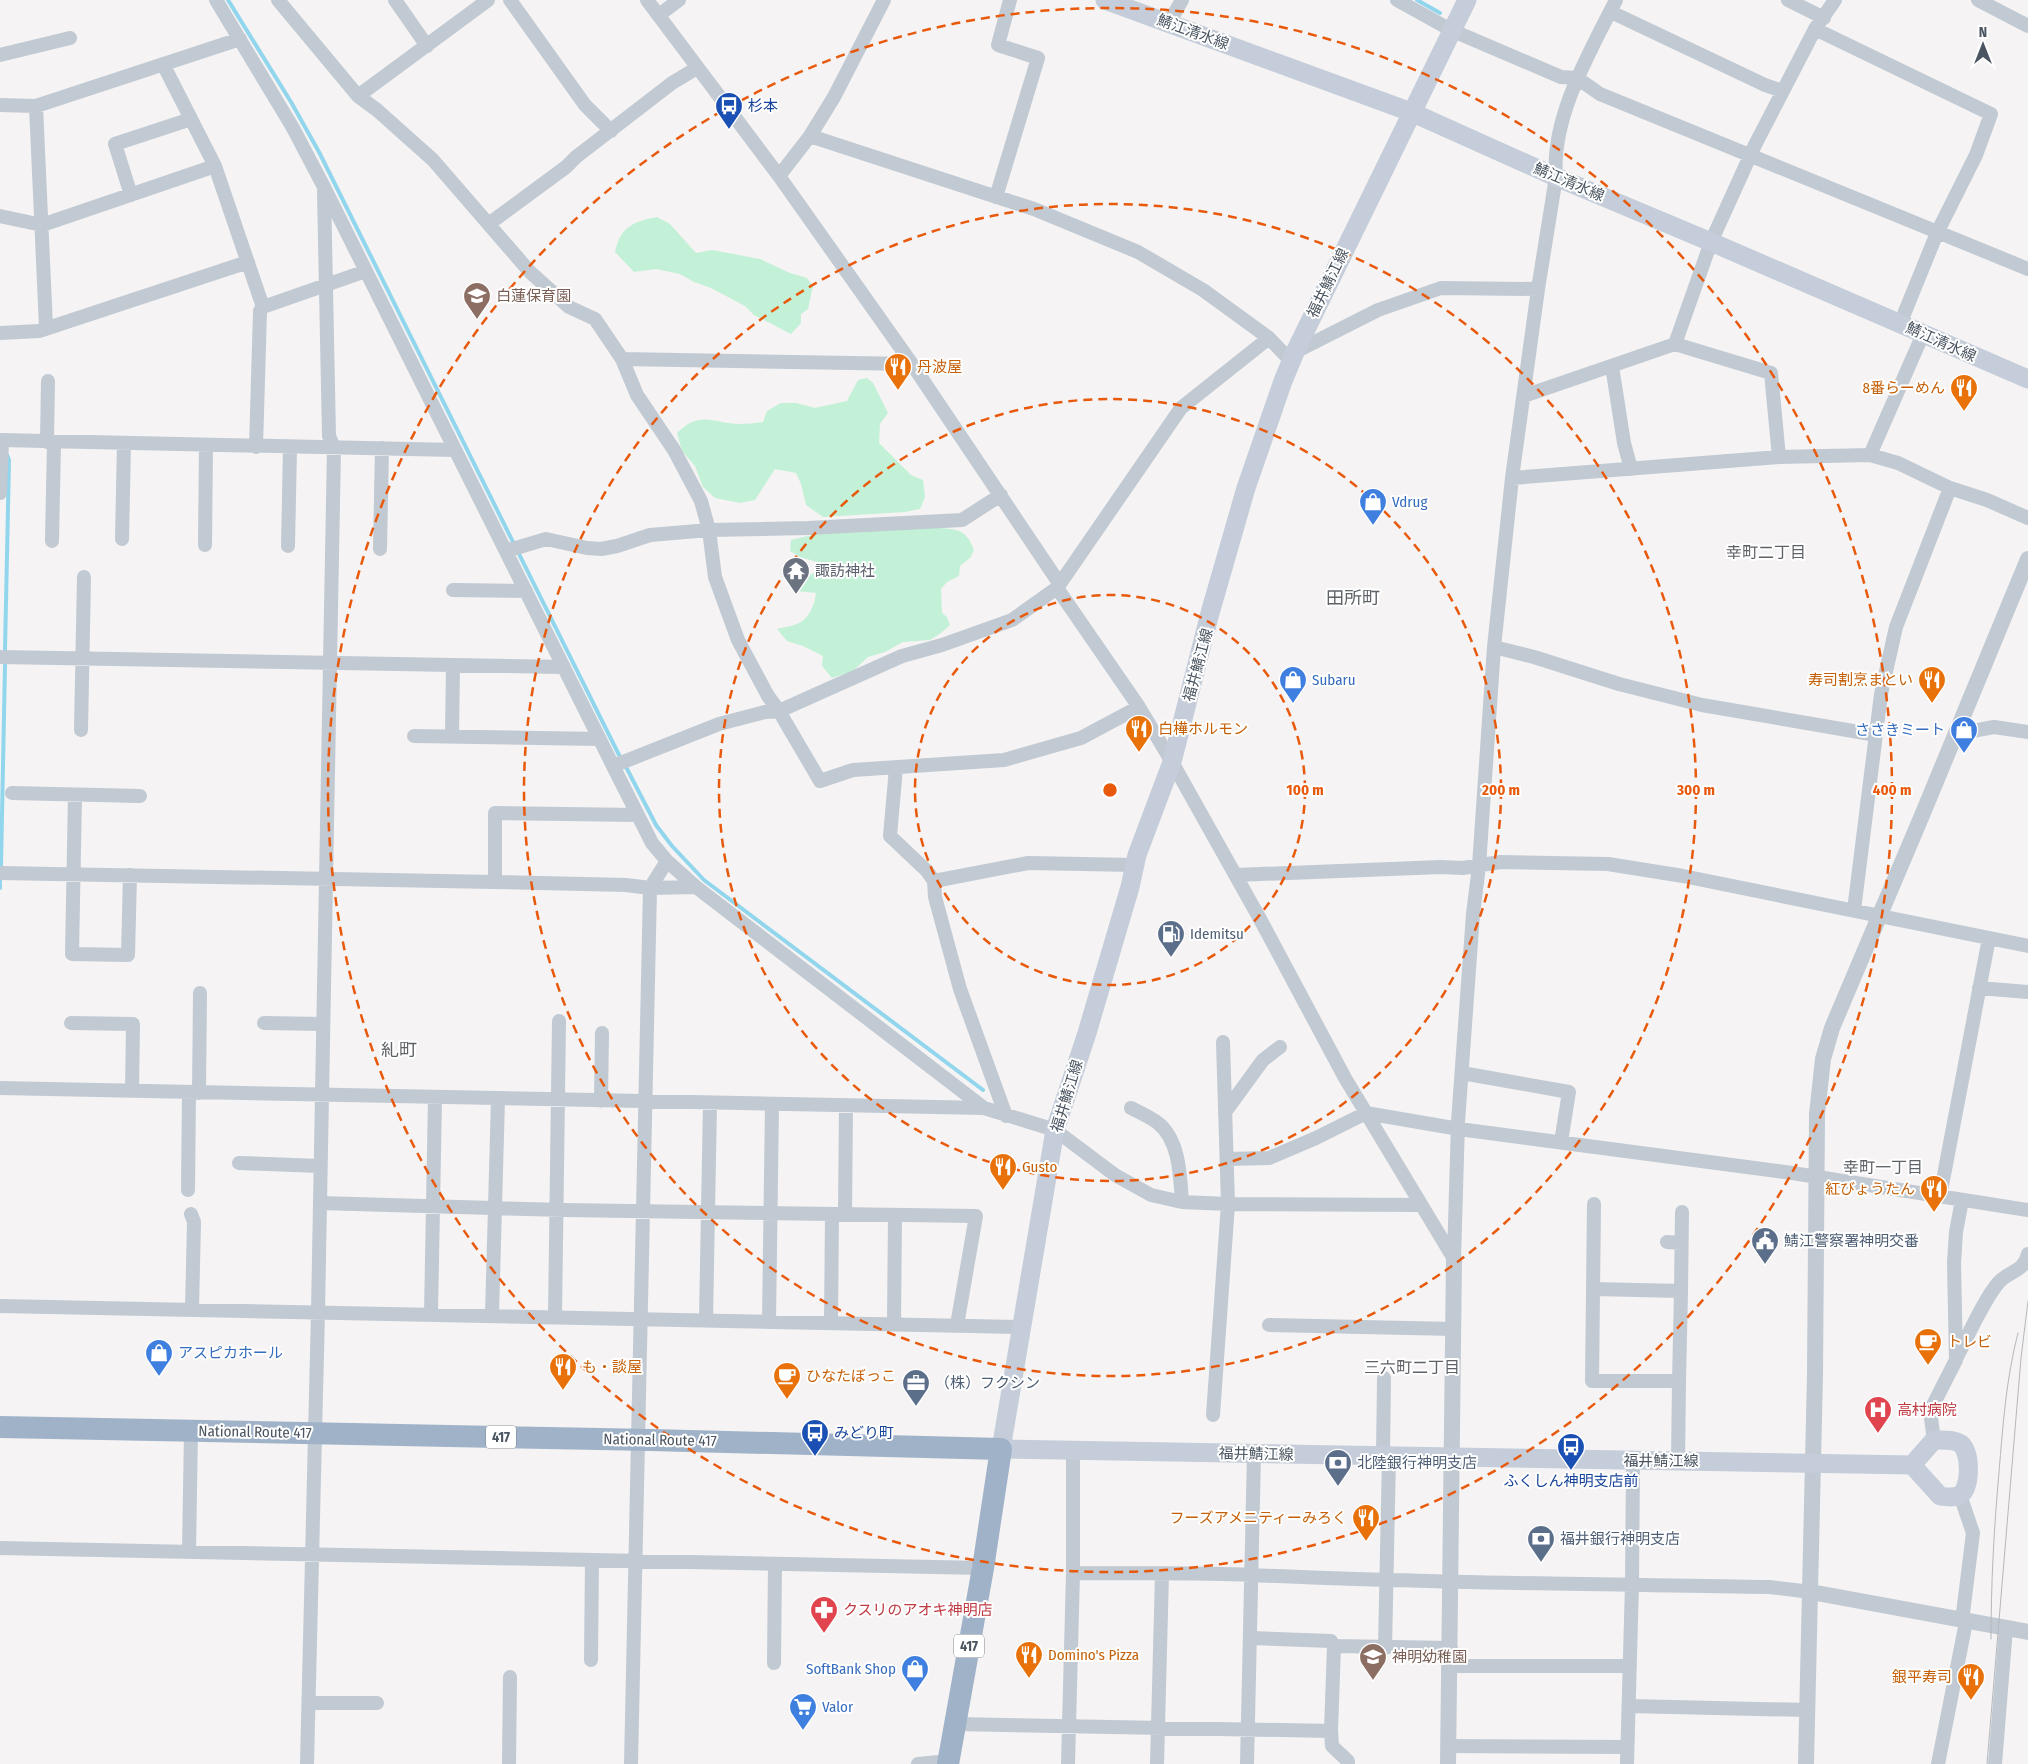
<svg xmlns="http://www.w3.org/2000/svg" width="2028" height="1764" font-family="'Fira Sans Condensed','Noto Sans JP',sans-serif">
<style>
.green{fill:#c3f1d7}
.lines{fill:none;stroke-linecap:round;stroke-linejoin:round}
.stream{stroke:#91d6ed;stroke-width:4}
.minor{stroke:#c1c9d2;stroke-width:14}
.tertiary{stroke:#c1c9d2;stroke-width:16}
.secondary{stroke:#c4cdd9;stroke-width:19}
.trunk{stroke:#9fb2c8;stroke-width:22}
.tram{stroke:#b5b8bd;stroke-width:1}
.ring{fill:none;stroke:#e8590c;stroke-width:2.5;stroke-dasharray:9 6}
.labels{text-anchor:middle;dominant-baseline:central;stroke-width:4;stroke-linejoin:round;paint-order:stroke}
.shield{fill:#fff;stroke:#808890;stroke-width:1}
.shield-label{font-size:14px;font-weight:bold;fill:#4a5561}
.street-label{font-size:15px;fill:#4a5561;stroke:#fff}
.transit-label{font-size:15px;fill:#164399;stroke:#fff;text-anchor:start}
.education-label{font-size:15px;fill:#785e54;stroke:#fff;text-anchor:start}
.food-label{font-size:15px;fill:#c56008;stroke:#fff;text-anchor:start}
.shop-label{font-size:15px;fill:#366cbe;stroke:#fff;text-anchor:start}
.worship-label{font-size:15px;fill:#5b616d;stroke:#fff;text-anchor:start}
.service-label{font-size:15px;fill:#4e5e75;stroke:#fff;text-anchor:start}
.health-label{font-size:15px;fill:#be3a42;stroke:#fff;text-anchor:start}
.neighbourhood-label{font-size:16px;fill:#5f6368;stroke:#fff}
.quarter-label{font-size:18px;fill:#5f6368;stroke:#fff}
.centre{fill:#e8590c;stroke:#fff;stroke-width:2.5}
.ring-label{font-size:15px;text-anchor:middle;font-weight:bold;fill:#e8590c;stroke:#fff;stroke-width:4;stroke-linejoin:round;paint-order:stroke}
</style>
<rect width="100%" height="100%" fill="#f5f3f3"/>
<!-- green -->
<path class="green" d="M 657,217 L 670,224 L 696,253 L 712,250 L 760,259 L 790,273 L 807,278 L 813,286 L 808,309 L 801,314 L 801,323 L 791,334 L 754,315 L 745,306 L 711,288 L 694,282 L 680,274 L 656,269 L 634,272 L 615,252 C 621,226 633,222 657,217 Z
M 867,378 L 873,383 L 888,413 L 880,424 L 879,443 L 911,475 L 923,480 L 925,497 L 920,509 L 905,512 L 823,517 L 806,505 L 801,484 L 796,473 L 775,469 L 755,500 L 740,503 L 715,498 L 703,487 L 695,466 L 682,451 L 677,433 C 700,410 713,423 739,424 C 747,424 755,423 763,422 L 767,411 L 781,403 L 796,403 L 815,408 L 847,401 L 858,380 Z
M 929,527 C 952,530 965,525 974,550 L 970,558 L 960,566 L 959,576 L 947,582 L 941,589 L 942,613 L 947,617 L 950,625 L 941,633 L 930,640 L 903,642 L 885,652 L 868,657 L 853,671 L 832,678 L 822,666 L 823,656 L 803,646 L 787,641 L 777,629 C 784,627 795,626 801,622 C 810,616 815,603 816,593 L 797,591 L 795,584 L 827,565 L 800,557 L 790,551 L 791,540 C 836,528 883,529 929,527 Z"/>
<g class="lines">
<!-- stream -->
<path class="stream" d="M 228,0 L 291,102 L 319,152 L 621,759
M 1417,0 L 1440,13
M 5,650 L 9,460 L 7,455
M 625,765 L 656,825 L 672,846 L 704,880 L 983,1090
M 1,866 L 5,665
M 0,888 L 0,880"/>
<!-- minor -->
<path class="minor" d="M 216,0 L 293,128 L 324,187 L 613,766 L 652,843 L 667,861 L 696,887 L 984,1108 L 1055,1130 L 1115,1175 L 1151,1195 L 1182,1202 L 1228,1204 L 1421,1205
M 278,0 L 358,96 L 377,110 L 433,160 L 530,272 L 569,307 L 595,319 L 622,359 L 637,395 L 674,450 L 701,501 L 709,530 L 715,577 L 738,640 L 768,696 L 779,711 L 820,781 L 853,770 L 1004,760 L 1081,738 L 1139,707
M 395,0 L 427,46
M 510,0 L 585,105 L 611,131
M 647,0 L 779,176 L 912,364 L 1059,583
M 1397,0 L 1451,30 L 1561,77 L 1577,78 L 1600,94 L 2028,269
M 1788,0 L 1824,18
M 1978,0 L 2028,26
M 1611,12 L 1765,85 L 1782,91
M 659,15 L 679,0
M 1169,23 L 1182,0
M 1815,29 L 1991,114 L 1976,155 L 1937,233 L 1900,324
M 0,55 L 70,38
M 163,64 L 215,166 L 263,307
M 358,96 L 488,0
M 0,105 L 36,106 L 240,39
M 36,106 L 46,327
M 810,136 L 1034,209 L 1138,252 L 1203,290 L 1269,338 L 1291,361
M 779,176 L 810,136 L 834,97 L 884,0
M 131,195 L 115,144 L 191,119
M 996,197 L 1038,58 L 998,45 L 1010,0
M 0,216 L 42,225 L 215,166
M 490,223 L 566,167 L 576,157 L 672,83 L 697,68
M 0,333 L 39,331 L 248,262
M 1675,344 L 1711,242 L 1755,145 L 1815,29 L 1835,0
M 1295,352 L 1378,310 L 1441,288 L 1538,289
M 622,359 L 912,364
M 1612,366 L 1624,443 L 1631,469
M 1524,396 L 1675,344 L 1771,373 L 1779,457
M 0,440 L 454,450
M 47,442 L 48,381
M 256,447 L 260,311 L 263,307 L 366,271
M 1870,455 L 1923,334
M 1512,478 L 1779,457 L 1870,455 L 1898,463 L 1950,488 L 1987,500 L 2028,518
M 0,493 L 2,440
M 122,539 L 124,443
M 52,541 L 54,442
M 205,545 L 206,445
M 288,546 L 290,447
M 380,549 L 382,448
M 506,551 L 546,539 L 587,548 L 601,549 L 617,546 L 650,535 L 709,530 L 808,528 L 962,520 L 1001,495
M 1057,588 L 1139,707 L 1172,762 L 1260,919 L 1345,1078 L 1454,1259
M 453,590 L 526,591
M 1494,647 L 1534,657 L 1619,684 L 1702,705 L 1876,735
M 0,657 L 564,667
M 81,730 L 84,577
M 1956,734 L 1994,727 L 2028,732
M 414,736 L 600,739
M 452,736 L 453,665
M 613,766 L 719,724 L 765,712 L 779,711 L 902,656 L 942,645 L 1012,620 L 1057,588 L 1181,408 L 1269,338
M 896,768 L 890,836 L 927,871 L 934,881 L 935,897 L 960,989 L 1006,1116
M 12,793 L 140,796
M 75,795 L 72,954 L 128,955 L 130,875
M 0,873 L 495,882 L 626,885 L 650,888 L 696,887
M 1236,875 L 1441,867 L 1463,868 L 1500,862 L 1608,864 L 1683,876 L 2028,946
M 934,881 L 1028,863 L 1135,865
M 495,882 L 495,813 L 638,815
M 1854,910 L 1881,694 L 1896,627 L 1950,488
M 1979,988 L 2028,992
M 71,1023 L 133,1024 L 132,1091
M 264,1023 L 323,1024
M 1462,1073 L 1569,1092 L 1561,1142
M 0,1088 L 984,1108
M 199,1093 L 200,993
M 601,1101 L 602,1033
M 1131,1108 C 1139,1112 1150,1117 1158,1123 C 1180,1141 1180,1176 1182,1202
M 1225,1112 L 1263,1060 L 1280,1047
M 1227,1159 L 1269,1158 L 1316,1138 L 1366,1113 L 1459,1129 L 1792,1173 L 2028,1210
M 239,1163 L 320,1166
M 188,1190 L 189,1092
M 1940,1196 L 1989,938
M 320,1203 L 564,1210 L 976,1216 L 957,1325
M 1594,1204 L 1592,1381 L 1679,1381 L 1678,1461
M 191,1214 L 194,1222 L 192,1309
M 845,1214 L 846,1105
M 1667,1242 L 1680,1243
M 1454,1259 L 1458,1122 L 1473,914 L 1479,866 L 1494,647 L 1512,478 L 1538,289 L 1556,177 C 1551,117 1590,52 1616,0
M 1593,1289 L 1681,1291 L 1679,1381
M 1681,1291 L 1682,1212
M 0,1306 L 1023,1327
M 431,1314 L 435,1098
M 492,1315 L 498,1099
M 555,1316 L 559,1021
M 706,1320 L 710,1103
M 769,1321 L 772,1104
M 831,1322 L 832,1214
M 894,1324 L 895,1215
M 1269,1325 L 1454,1329
M 1957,1357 C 1968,1336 1984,1299 1999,1282 C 2009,1271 2024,1272 2028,1254
M 1213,1415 L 1228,1204 L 1223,1042
M 1934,1440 L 1930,1411 L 1956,1360 L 1954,1263 L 1956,1232 L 1962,1200
M 1383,1456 L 1384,1378
M 1960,1495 L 1973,1533 L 1962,1621
M 0,1548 L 983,1568
M 189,1552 L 191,1431
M 1073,1573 C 1132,1574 1192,1572 1251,1575 C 1423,1583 1596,1584 1769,1587 L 1811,1592
M 1250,1638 L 1331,1641 L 1334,1646 L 1451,1648
M 1385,1648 L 1389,1456
M 591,1660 L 592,1560
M 774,1663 L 775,1564
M 1451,1666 L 1629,1666
M 309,1703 L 377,1703
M 1629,1706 L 1807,1710
M 955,1724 L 1331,1731 L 1334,1646
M 1331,1731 L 1332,1746 L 1348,1761 L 1348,1764
M 1448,1746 L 1627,1747
M 307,1764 L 318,1312 L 334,448 L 329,436 L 324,191
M 509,1764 L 510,1677
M 631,1764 L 650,888 L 667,861
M 918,1764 L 949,1761
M 1068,1764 L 1073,1573 L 1073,1450
M 1157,1764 L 1162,1574
M 1247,1764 L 1254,1454
M 1627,1764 L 1632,1584 L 1633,1461
M 1938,1764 L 1966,1622
M 1995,1764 L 2006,1628"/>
<!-- tertiary -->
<path class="tertiary" d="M 1811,1592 L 2028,1632
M 1448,1764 L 1454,1259
M 1806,1764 L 1815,1375 L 1817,1114 L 1823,1059 L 1832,1028 L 1923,813 L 2028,559"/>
<!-- secondary -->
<path class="secondary" d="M 1105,0 L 1411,112 L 1556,177 L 1711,242 L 2028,379
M 1467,0 L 1295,352 L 1283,381 L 1246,488 L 1210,613 L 1172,762 L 1137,855 L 1130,887 L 1087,1033 L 1055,1130 L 1001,1449 L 1912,1465 L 1940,1496 C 1946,1497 1954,1498 1960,1495 C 1971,1488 1971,1453 1961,1444 C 1954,1439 1943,1440 1934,1440 L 1912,1465"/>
<!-- trunk -->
<path class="trunk" d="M 0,1427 L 651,1440 L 1001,1449 L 983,1568 L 948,1764"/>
<!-- tram -->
<path class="tram" d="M 1991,1639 C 1991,1583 1994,1528 1999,1472 C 2003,1425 2006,1379 2018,1333
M 1987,1764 L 2021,1358 L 2028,1301"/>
</g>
<!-- distance rings -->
<g class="ring">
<circle cx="1110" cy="790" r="195"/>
<circle cx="1110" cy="790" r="391"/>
<circle cx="1110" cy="790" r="586"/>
<circle cx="1110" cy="790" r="782"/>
</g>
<!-- icons -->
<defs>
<symbol id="bus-pin" viewBox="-11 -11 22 30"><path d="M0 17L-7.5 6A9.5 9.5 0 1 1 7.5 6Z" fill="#1a4fb4" stroke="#fff"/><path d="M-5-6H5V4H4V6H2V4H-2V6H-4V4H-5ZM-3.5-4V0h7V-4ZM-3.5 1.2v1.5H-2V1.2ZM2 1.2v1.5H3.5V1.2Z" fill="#fff"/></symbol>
<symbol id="school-pin" viewBox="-11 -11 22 30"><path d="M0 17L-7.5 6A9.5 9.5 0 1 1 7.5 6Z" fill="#8d6e63" stroke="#fff"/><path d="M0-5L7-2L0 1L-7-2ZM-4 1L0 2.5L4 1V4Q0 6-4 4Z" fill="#fff"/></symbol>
<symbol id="restaurant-pin" viewBox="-11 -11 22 30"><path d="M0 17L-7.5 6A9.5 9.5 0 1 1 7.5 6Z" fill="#e8710a" stroke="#fff"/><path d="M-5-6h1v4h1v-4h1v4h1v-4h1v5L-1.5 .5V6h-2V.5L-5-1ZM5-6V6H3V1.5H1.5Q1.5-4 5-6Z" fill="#fff"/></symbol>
<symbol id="shop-pin" viewBox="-11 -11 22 30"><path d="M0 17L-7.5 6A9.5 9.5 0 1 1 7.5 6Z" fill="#3f7fe0" stroke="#fff"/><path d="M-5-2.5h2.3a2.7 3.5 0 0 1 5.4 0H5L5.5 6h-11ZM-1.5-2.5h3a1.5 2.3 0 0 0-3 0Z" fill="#fff"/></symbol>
<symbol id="temple-pin" viewBox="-11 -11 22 30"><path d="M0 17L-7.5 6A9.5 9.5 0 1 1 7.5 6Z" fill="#6b7280" stroke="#fff"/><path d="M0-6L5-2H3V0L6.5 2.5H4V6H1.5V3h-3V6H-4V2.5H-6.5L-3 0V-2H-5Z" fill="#fff"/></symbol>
<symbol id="fuel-pin" viewBox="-11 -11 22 30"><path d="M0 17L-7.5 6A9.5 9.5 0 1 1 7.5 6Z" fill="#5c6f8a" stroke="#fff"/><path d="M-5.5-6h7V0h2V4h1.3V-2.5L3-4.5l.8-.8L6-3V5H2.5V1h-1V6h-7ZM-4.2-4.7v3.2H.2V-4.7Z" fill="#fff"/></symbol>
<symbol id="civic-pin" viewBox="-11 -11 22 30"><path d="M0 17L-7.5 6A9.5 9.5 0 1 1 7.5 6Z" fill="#5c6f8a" stroke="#fff"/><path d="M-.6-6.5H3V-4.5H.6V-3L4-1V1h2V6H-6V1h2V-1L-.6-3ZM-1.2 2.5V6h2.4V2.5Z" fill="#fff"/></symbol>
<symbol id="cafe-pin" viewBox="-11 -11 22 30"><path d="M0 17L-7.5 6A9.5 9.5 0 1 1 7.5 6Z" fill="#e8710a" stroke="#fff"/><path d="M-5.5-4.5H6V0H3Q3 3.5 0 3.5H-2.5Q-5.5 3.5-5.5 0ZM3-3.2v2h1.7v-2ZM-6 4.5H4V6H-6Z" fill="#fff"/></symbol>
<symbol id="office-pin" viewBox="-11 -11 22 30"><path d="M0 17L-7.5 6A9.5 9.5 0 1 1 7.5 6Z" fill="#5c6f8a" stroke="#fff"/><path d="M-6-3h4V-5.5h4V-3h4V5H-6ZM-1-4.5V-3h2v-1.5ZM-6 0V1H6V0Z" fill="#fff"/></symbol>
<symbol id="hospital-pin" viewBox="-11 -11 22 30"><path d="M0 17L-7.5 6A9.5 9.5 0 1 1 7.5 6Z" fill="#e0444e" stroke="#fff"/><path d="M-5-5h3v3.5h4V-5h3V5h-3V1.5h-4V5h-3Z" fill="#fff"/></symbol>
<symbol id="bank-pin" viewBox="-11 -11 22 30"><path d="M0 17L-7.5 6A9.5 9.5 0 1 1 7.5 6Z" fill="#5c6f8a" stroke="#fff"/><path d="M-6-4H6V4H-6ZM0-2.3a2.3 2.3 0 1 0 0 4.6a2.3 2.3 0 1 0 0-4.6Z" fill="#fff"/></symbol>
<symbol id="pharmacy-pin" viewBox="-11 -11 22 30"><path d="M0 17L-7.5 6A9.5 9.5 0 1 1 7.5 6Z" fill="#e0444e" stroke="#fff"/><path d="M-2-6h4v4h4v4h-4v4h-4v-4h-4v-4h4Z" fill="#fff"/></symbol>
<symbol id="supermarket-pin" viewBox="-11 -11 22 30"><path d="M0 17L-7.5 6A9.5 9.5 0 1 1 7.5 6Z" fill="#3f7fe0" stroke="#fff"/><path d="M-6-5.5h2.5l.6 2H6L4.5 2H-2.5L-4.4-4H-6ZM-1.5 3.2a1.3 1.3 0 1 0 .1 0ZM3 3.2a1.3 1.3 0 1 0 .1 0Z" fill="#fff"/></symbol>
</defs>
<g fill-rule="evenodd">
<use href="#bus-pin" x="713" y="90" width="32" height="43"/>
<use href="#school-pin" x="461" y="280" width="32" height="43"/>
<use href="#restaurant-pin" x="882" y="351" width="32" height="43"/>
<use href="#restaurant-pin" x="1948" y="372" width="32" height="43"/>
<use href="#shop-pin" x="1357" y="486" width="32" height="43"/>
<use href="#temple-pin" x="780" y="555" width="32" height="43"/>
<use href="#shop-pin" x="1277" y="664" width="32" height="43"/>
<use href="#restaurant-pin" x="1916" y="664" width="32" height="43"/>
<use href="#restaurant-pin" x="1123" y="713" width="32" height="43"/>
<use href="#shop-pin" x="1948" y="714" width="32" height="43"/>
<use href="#fuel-pin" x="1155" y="918" width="32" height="43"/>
<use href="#restaurant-pin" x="987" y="1151" width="32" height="43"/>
<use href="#restaurant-pin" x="1918" y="1173" width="32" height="43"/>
<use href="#civic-pin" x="1749" y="1225" width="32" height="43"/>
<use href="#cafe-pin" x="1912" y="1326" width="32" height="43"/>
<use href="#shop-pin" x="143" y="1337" width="32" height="43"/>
<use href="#restaurant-pin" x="547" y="1351" width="32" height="43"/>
<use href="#cafe-pin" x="771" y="1360" width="32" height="43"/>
<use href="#office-pin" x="900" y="1367" width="32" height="43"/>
<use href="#hospital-pin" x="1862" y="1394" width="32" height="43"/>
<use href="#bus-pin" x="799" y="1417" width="32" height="43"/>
<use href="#bus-pin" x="1555" y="1431" width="32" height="43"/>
<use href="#bank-pin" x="1322" y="1447" width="32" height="43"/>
<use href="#restaurant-pin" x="1350" y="1502" width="32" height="43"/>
<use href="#bank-pin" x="1525" y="1523" width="32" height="43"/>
<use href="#pharmacy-pin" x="808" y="1594" width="32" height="43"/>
<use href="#restaurant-pin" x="1013" y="1639" width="32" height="43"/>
<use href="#school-pin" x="1357" y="1641" width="32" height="43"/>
<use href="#shop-pin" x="899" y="1653" width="32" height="43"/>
<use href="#restaurant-pin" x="1955" y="1661" width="32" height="43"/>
<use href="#supermarket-pin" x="787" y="1691" width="32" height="43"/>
</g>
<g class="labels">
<!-- shield labels -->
<g class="shield">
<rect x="486" y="1425.5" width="30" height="23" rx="4"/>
<rect x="954" y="1634.5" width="30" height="23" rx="4"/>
</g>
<g class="shield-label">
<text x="501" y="1437">417</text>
<text x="969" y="1646">417</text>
</g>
<!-- street labels -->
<g class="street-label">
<text transform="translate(1193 32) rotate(20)">鯖江清水線</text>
<text transform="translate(1569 182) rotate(23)">鯖江清水線</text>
<text transform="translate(1328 283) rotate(-64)">福井鯖江線</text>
<text transform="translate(1941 342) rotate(24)">鯖江清水線</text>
<text transform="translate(1198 665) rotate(-75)">福井鯖江線</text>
<text transform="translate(1067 1096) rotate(-73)">福井鯖江線</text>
<text transform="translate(255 1432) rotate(1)">National Route 417</text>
<text transform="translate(660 1440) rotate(1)">National Route 417</text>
<text transform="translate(1256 1454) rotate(1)">福井鯖江線</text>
<text x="1661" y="1461">福井鯖江線</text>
</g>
<!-- transit labels -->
<g class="transit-label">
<text x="748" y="106">杉本</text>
<text x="834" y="1433">みどり町</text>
<text x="1571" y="1481" text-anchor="middle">ふくしん神明支店前</text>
</g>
<!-- education labels -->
<g class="education-label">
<text x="496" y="296">白蓮保育園</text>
<text x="1392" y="1657">神明幼稚園</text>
</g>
<!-- food labels -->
<g class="food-label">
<text x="917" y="367">丹波屋</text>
<text x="1945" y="388" text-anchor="end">8番らーめん</text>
<text x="1913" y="680" text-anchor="end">寿司割烹まとい</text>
<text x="1158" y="729">白樺ホルモン</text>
<text x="1022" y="1167">Gusto</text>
<text x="1915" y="1189" text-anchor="end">紅びょうたん</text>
<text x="1947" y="1342">トレビ</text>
<text x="582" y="1367">も・談屋</text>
<text x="806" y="1376">ひなたぼっこ</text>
<text x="1347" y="1518" text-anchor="end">フーズアメニティーみろく</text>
<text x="1048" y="1655">Domino's Pizza</text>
<text x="1952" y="1677" text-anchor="end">銀平寿司</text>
</g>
<!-- shop labels -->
<g class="shop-label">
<text x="1392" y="502">Vdrug</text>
<text x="1312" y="680">Subaru</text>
<text x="1945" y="730" text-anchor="end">ささきミート</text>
<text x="178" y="1353">アスピカホール</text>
<text x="896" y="1669" text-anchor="end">SoftBank Shop</text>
<text x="822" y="1707">Valor</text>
</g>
<!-- worship labels -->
<g class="worship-label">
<text x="815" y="571">諏訪神社</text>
</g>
<!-- service labels -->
<g class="service-label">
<text x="1190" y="934">Idemitsu</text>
<text x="1784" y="1241">鯖江警察署神明交番</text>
<text x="935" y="1383">（株）フクシン</text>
<text x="1357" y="1463">北陸銀行神明支店</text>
<text x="1560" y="1539">福井銀行神明支店</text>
</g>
<!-- health labels -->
<g class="health-label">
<text x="1897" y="1410">高村病院</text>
<text x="843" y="1610">クスリのアオキ神明店</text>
</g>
<!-- neighbourhood labels -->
<g class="neighbourhood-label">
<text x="1766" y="552">幸町二丁目</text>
<text x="1883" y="1167">幸町一丁目</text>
<text x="1412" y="1367">三六町二丁目</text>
</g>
<!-- quarter labels -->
<g class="quarter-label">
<text x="1353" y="598">田所町</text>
<text x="399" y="1050">糺町</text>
</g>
</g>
<circle cx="1110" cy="790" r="8" class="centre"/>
<g class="ring-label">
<text x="1305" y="795">100 m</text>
<text x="1501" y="795">200 m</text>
<text x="1696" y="795">300 m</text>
<text x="1892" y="795">400 m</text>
</g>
<!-- north arrow -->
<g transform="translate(1983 45)" stroke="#ffffff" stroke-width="4" paint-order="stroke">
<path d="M0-4L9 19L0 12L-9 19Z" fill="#4a5561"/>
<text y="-8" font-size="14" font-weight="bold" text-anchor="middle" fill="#4a5561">N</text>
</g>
</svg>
